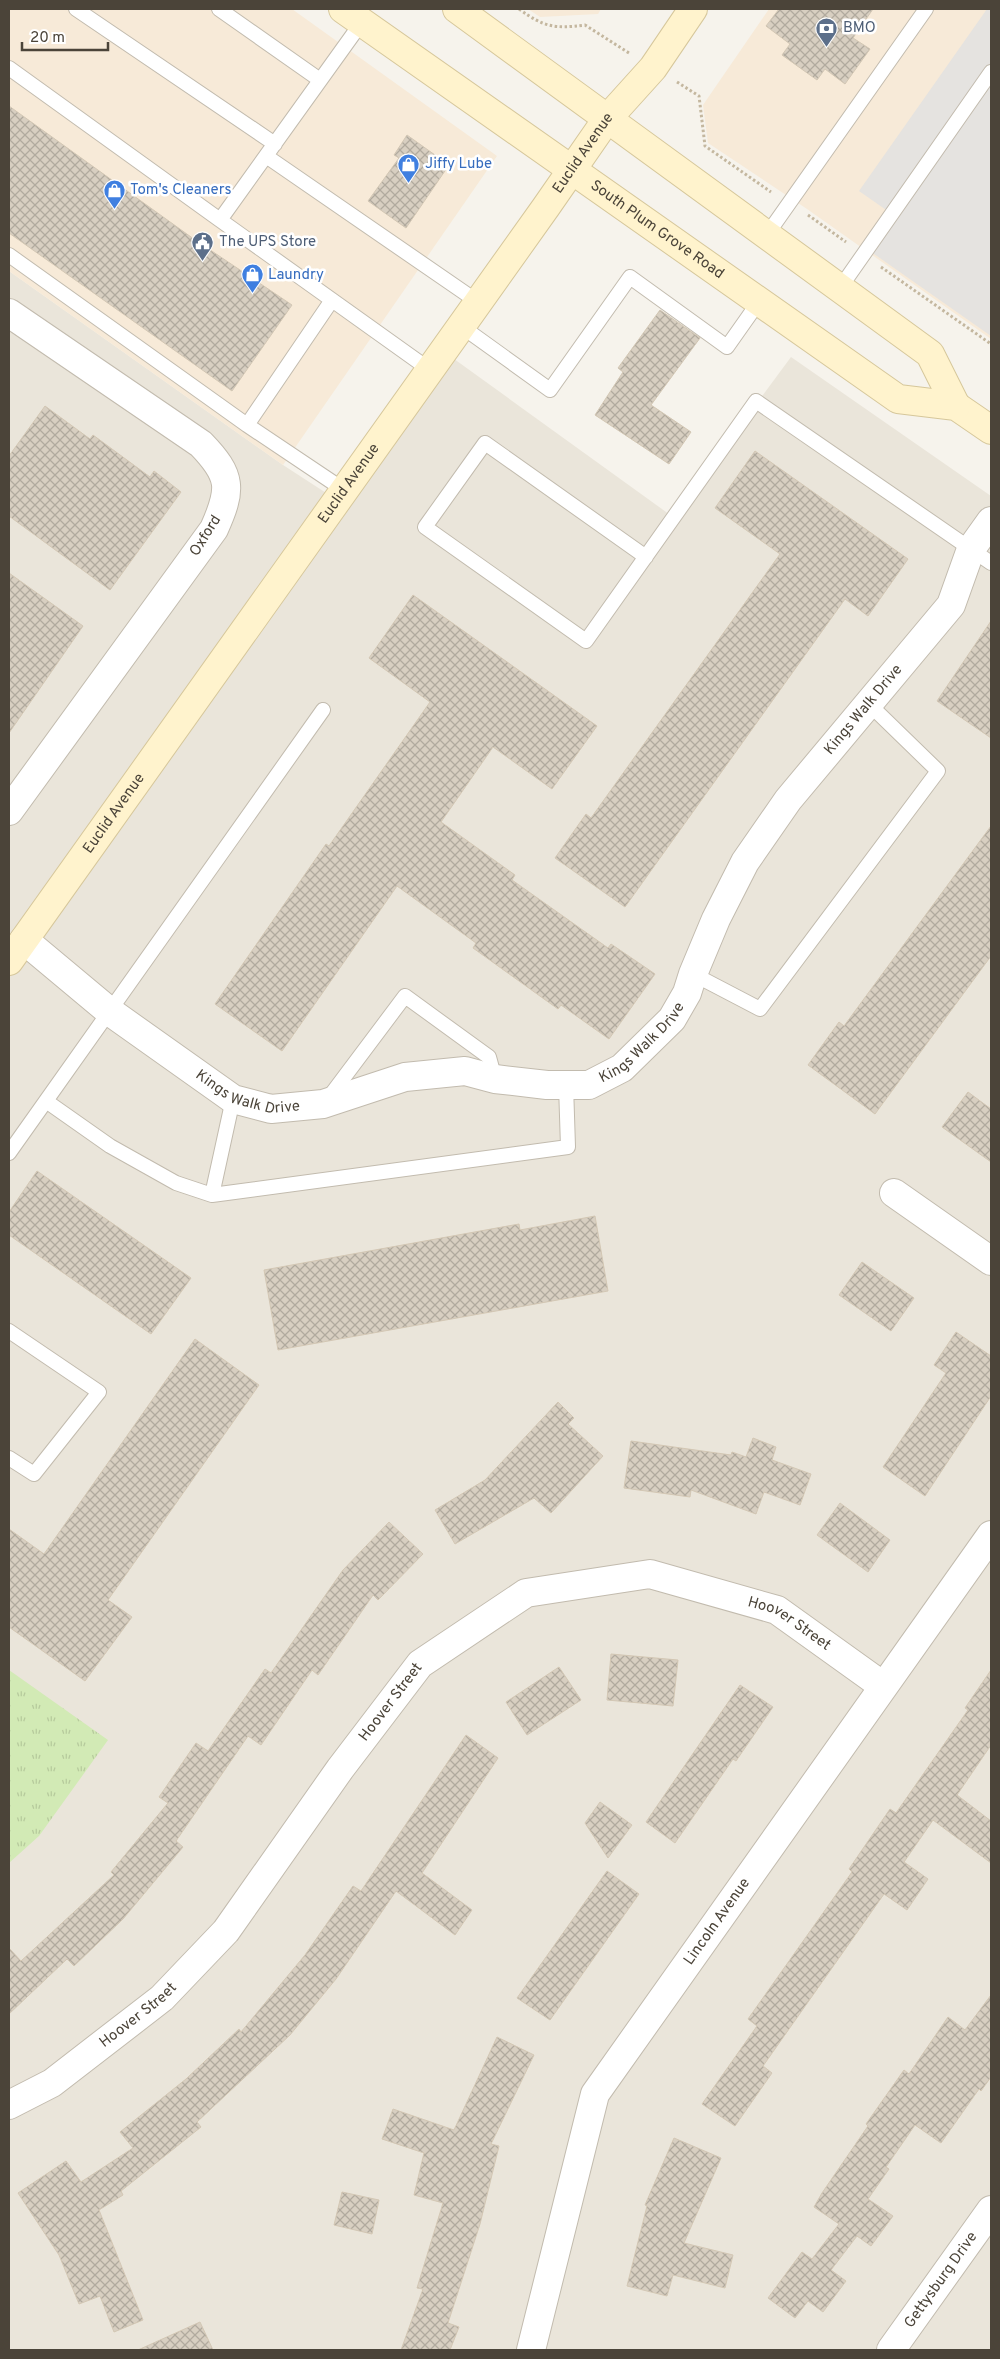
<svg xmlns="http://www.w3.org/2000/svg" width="1000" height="2359" font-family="Overpass,sans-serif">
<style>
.residential{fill:#eae5da}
.commercial{fill:#f7ead8}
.park{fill:url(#park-tufts)}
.parking{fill:#e5e3e0}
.building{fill:url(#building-cross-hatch);stroke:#d3c7b4}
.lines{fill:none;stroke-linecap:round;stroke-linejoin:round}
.lane-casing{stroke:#c2bbae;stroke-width:16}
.street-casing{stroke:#c2bbae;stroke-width:30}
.secondary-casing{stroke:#d6c79b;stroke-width:30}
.path{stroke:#c4b79f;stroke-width:3;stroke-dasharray:2.5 2.5;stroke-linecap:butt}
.lane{stroke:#fff;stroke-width:14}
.street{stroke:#fff;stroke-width:28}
.secondary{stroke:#fff3cd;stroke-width:28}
.labels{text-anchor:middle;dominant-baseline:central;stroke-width:5;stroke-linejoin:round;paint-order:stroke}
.service-label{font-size:15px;fill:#4e5e75;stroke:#fff;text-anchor:start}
.street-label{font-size:15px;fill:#4b4439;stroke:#fff}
.shop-label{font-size:15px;fill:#366cbe;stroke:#fff;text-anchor:start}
</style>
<defs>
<pattern id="park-tufts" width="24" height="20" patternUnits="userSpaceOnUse" patternTransform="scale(1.25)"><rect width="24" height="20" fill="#d2eab5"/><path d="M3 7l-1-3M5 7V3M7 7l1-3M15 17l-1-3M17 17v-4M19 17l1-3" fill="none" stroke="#b6ca9c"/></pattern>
<pattern id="building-cross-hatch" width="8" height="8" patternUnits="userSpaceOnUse" patternTransform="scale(1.25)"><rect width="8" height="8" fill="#d8cfc1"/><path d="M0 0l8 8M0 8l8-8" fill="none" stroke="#b1aa9e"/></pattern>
</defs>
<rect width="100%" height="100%" fill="#f6f3ec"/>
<!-- residential -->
<path class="residential" d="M 9,271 L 283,465 L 337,500 L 443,351 L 673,517 L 791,357 L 991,496 L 991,2350 L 9,2350 Z"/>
<!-- commercial -->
<path class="commercial" d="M 9,9 L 292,9 L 497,156 L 283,465 L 9,271 Z
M 528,9 L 601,9 L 598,14 L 540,17 Z
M 769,9 L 991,9 L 991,339 L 807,209 L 708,143 L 703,105 Z"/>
<!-- park -->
<path class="park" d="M 9,1670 L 108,1740 L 39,1836 L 9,1863 Z"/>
<!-- parking -->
<path class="parking" d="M 987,9 L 991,9 L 991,336 L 867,249 L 892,214 L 859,191 Z"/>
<!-- building -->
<path class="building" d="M 779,9 L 873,9 L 853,38 L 870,49 L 845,84 L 825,69 L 817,80 L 782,55 L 790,44 L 766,26 Z
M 9,106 L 191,237 L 292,305 L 232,391 L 9,233 Z
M 407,135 L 449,165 L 406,228 L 368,201 L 399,158 L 394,155 Z
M 660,310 L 700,338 L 651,405 L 691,432 L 669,464 L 595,415 L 623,372 L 618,368 Z
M 45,406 L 90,439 L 93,435 L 150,477 L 154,471 L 181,492 L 110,590 L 9,516 L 9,456 Z
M 755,451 L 908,559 L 868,616 L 845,599 L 625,907 L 555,858 L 586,814 L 591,818 L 780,554 L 715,508 Z
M 9,573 L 83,626 L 9,733 Z
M 413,595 L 597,726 L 552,789 L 493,747 L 441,822 L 515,875 L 512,880 L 608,948 L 611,944 L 655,974 L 609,1039 L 561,1005 L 558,1009 L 473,948 L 476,943 L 397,886 L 282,1051 L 215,1004 L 326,844 L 329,846 L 430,702 L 369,658 Z
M 991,621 L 991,738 L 937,701 Z
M 991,826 L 991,956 L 875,1114 L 808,1065 L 839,1022 L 844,1026 Z
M 968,1092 L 991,1109 L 991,1162 L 942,1127 Z
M 37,1171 L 191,1278 L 151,1334 L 9,1235 L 9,1212 Z
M 595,1216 L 608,1291 L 278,1350 L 264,1270 L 519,1224 L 520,1230 Z
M 862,1262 L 914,1298 L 891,1331 L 839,1295 Z
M 956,1332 L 991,1356 L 991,1396 L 925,1496 L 883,1467 L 946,1373 L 934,1365 Z
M 195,1339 L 259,1385 L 108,1600 L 132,1617 L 85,1681 L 9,1627 L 9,1529 L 44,1554 Z
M 558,1402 L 574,1418 L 568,1424 L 603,1456 L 551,1513 L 534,1498 L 455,1544 L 435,1510 L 485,1480 Z
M 753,1438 L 776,1447 L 772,1460 L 811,1474 L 800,1505 L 764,1492 L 756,1514 L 691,1490 L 690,1497 L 624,1488 L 631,1441 L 731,1455 L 732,1452 L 746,1457 Z
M 840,1503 L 890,1540 L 868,1572 L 817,1535 Z
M 389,1522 L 423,1554 L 378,1600 L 373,1595 L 318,1675 L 312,1670 L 261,1745 L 248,1736 L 176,1841 L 183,1847 L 123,1919 L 74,1966 L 67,1959 L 9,2014 L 9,1948 L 21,1961 L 114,1875 L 111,1872 L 168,1803 L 159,1797 L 196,1743 L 208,1751 L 265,1669 L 271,1673 L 343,1570 Z
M 611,1654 L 678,1660 L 673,1706 L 607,1700 Z
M 559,1667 L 581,1700 L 527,1735 L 506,1702 Z
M 991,1670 L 991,1745 L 957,1795 L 991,1821 L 991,1863 L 933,1820 L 904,1862 L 928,1879 L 907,1910 L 884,1894 L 763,2066 L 772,2073 L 735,2126 L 702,2104 L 757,2026 L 748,2019 L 852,1872 L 849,1869 L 890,1809 L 896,1813 L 968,1710 L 965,1708 Z
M 740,1685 L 773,1707 L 736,1761 L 733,1759 L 675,1843 L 646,1822 Z
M 466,1735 L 498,1758 L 422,1873 L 472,1910 L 455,1935 L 396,1891 L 336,1979 L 290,2035 L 197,2122 L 201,2127 L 121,2191 L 123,2195 L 99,2210 L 143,2320 L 114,2332 L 100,2296 L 79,2304 L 59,2255 L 18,2193 L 66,2161 L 81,2182 L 133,2148 L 120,2132 L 186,2079 L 239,2029 L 241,2032 L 305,1955 L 353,1886 L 361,1891 Z
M 600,1802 L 632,1825 L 608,1858 L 585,1823 Z
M 607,1871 L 639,1894 L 550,2020 L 517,1998 Z
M 991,1995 L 991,2077 L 981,2091 L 979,2089 L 941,2143 L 915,2125 L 886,2167 L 889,2169 L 868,2199 L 893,2216 L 871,2246 L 857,2236 L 831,2270 L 846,2281 L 823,2312 L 808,2301 L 795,2318 L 768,2298 L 802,2252 L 812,2259 L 839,2224 L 814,2207 L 822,2193 L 868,2126 L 866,2124 L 904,2070 L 909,2074 L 948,2017 L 965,2030 Z
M 497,2037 L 534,2055 L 491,2144 L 499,2146 L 480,2224 L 448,2323 L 459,2327 L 450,2350 L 401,2350 L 423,2289 L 417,2288 L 443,2203 L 414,2195 L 424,2153 L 382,2139 L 393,2109 L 454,2130 Z
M 674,2138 L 721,2158 L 684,2243 L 733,2255 L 725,2288 L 673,2275 L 667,2296 L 627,2286 L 647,2206 L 645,2205 Z
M 342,2192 L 379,2200 L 372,2234 L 334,2225 Z
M 200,2322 L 213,2350 L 138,2350 Z"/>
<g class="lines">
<defs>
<path id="lane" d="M 76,9 L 275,144
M 219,9 L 320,80
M 9,68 L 220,220 L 362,22
M 266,156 L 478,302
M 220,220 L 430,370
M 766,236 L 926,9
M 9,255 L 247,425 L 332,300
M 840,288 L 991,72
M 461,326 L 550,390 L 630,277 L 727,347 L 758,303
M 247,425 L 344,490
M 646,557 L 485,443 L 425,527 L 586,641 L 756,401 L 991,563
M 693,974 L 760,1009 L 938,771 L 869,704
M 327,1100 L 405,996 L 489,1057 L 495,1079
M 46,1101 L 110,1146 L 176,1183 L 212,1195 L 568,1147 L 566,1085
M 9,1153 L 323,710
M 212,1195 L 233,1099
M 9,1331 L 99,1392 L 34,1474 L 9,1458"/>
<g id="street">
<path d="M 9,313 L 201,444 C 232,476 232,489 214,529 L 9,811"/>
<path id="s1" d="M 24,940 L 109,1011 L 233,1099 L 271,1109 L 323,1104 L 405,1077 L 465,1071 L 495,1079 L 547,1085 L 589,1085 L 622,1068 L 672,1019 L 687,993 L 693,974 L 716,919 L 745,862 L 788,800 L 951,605 L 971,549 L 991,521"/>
<path d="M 894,1193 L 991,1261"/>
<path id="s2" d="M 9,2105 L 52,2083 L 162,1998 L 226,1931 L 340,1769 L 420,1664 L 526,1593 L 650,1574 L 777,1610 L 883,1686"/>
<path id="s3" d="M 531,2350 L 595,2094 L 991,1535"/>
<path id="s4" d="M 891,2350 L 991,2210"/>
</g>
<g id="secondary">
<path id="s5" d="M 343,9 L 898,399 L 956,406 L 991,430"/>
<path d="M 457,9 L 930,354 L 956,406"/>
<path id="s6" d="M 9,961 L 546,207 L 607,119 L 653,68 L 693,9"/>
</g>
</defs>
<!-- lane casing -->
<use href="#lane" class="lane-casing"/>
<!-- street casing -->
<use href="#street" class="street-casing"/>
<!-- secondary casing -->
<use href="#secondary" class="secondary-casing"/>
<!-- path -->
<path class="path" d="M 519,9 C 544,27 554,29 585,25 L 629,53
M 677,82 L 699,96 L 705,146 L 771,192
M 808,215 L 846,242
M 881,267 L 991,344"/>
<!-- lane -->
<use href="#lane" class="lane"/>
<!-- street -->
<use href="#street" class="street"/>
<!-- secondary -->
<use href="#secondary" class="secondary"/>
</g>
<!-- icons -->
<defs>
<symbol id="bank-pin" viewBox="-11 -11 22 30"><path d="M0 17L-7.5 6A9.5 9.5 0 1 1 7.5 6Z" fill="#5c6f8a" stroke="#fff"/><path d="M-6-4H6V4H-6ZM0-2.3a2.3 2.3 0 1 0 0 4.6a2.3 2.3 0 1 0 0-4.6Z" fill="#fff"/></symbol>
<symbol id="shop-pin" viewBox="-11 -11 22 30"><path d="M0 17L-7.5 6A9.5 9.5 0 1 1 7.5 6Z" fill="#3f7fe0" stroke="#fff"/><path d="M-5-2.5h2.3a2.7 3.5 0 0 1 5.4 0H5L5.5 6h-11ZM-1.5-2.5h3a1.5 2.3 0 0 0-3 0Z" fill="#fff"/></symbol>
<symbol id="civic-pin" viewBox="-11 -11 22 30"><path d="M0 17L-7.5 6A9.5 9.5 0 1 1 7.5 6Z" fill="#5c6f8a" stroke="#fff"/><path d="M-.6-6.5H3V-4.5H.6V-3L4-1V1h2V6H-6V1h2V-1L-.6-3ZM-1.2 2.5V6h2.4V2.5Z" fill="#fff"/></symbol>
</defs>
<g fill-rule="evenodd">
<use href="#bank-pin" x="814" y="16" width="25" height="34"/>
<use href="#shop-pin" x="396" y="152" width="25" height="34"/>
<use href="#shop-pin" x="102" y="178" width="25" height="34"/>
<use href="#civic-pin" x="190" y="230" width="25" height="34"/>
<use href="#shop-pin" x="240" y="262" width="25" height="34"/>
</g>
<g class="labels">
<!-- service labels -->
<g class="service-label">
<text x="843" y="28">BMO</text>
<text x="219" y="242">The UPS Store</text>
</g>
<!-- street labels -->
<g class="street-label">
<text stroke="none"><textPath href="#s6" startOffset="991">Euclid Avenue</textPath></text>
<text stroke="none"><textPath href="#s5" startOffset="384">South Plum Grove Road</textPath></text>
<text stroke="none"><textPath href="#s6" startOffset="586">Euclid Avenue</textPath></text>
<text transform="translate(206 536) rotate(-58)">Oxford</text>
<text stroke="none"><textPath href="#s1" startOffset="1100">Kings Walk Drive</textPath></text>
<text stroke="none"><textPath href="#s6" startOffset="181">Euclid Avenue</textPath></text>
<text stroke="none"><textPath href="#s1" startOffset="695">Kings Walk Drive</textPath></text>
<text stroke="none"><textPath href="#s1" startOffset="275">Kings Walk Drive</textPath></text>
<text stroke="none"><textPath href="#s2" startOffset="1012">Hoover Street</textPath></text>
<text stroke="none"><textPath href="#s2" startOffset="562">Hoover Street</textPath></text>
<text stroke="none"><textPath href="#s3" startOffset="475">Lincoln Avenue</textPath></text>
<text stroke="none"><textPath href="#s2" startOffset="158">Hoover Street</textPath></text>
<text stroke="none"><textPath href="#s4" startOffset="86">Gettysburg Drive</textPath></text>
</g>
<!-- shop labels -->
<g class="shop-label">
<text x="425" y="164">Jiffy Lube</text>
<text x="130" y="190">Tom's Cleaners</text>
<text x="268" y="275">Laundry</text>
</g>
</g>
<!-- border -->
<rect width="1000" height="2359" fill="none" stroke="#4b4439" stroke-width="20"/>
<!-- scale -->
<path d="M22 42v8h86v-8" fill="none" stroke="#4b4439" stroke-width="2.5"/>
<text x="30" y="42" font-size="15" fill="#4b4439" stroke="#ffffff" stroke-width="4" paint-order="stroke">20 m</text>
</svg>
